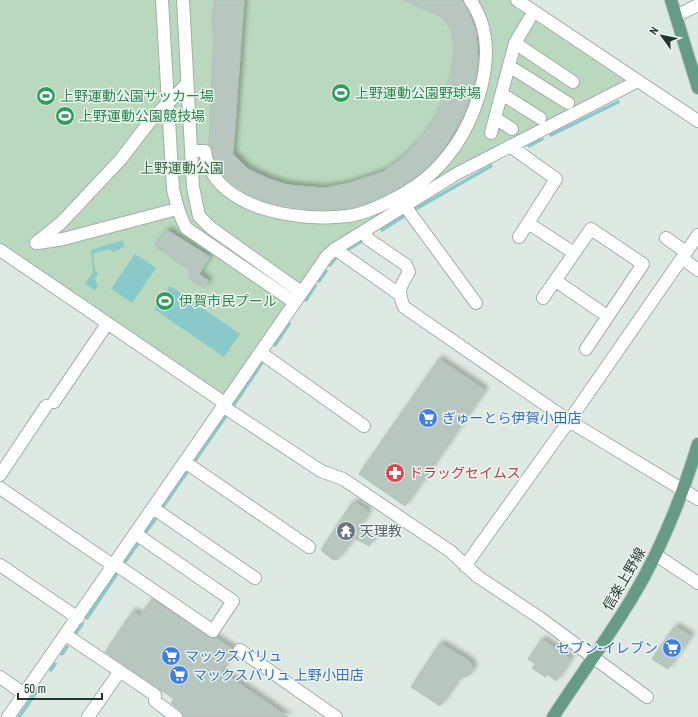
<svg xmlns="http://www.w3.org/2000/svg" width="698" height="717" font-family="'Archivo Narrow','Noto Sans JP',sans-serif">
<style>
.green{fill:#b9d8bd}
.water{fill:#8ac9ca}
.lines{fill:none;stroke-linecap:round;stroke-linejoin:round}
.stream{stroke:#8ac9ca;stroke-width:3.5}
.building{fill:#b7c6be;stroke:#b2c1b9;filter:url(#shadow)}
.minor-casing{stroke:#a2b0a9;stroke-width:14}
.major-casing{stroke:#bcc3c0;stroke-width:14}
.minor{stroke:#fff;stroke-width:12}
.major{stroke:#669b86;stroke-width:12}
.labels{text-anchor:middle;dominant-baseline:central;stroke-width:3;stroke-linejoin:round;paint-order:stroke}
.leisure-label{font-size:14px;fill:#27864d;stroke:#eef6f1;text-anchor:start}
.park-label{font-size:14px;fill:#2f6a3e;stroke:#eef6f1}
.shop-label{font-size:14px;fill:#366cbe;stroke:#eef6f1;text-anchor:start}
.health-label{font-size:14px;fill:#be3a42;stroke:#eef6f1;text-anchor:start}
.worship-label{font-size:14px;fill:#5b616d;stroke:#eef6f1;text-anchor:start}
.street-label{font-size:14px;fill:#21372e;stroke:#eef6f1}
</style>
<defs>
<filter id="shadow"><feDropShadow dx="3.5" dy="-3.5" stdDeviation="2" flood-color="#0004"/></filter>
</defs>
<rect width="100%" height="100%" fill="#dfe9e3"/>
<!-- green -->
<path class="green" d="M 0,0 L 514,0 L 636,81 L 334,248 L 224,396 L 0,247 Z"/>
<!-- water -->
<path class="water" d="M 123,240 L 124,247 L 112,252 L 110,249 L 94,253 L 93,256 L 95,271 L 98,273 L 95,279 L 98,286 L 95,290 L 85,284 L 93,272 L 91,250 Z
M 135,254 L 156,268 L 132,303 L 111,289 Z
M 170,286 L 240,334 L 224,357 L 154,309 Z"/>
<g class="lines">
<!-- stream -->
<path class="stream" d="M 551,135 L 618,102
M 529,146 L 542,139
M 412,211 L 491,166
M 382,230 L 407,214
M 344,252 L 365,239
M 330,265 L 337,256
M 319,281 L 326,271
M 306,300 L 315,286
M 275,345 L 289,324
M 233,406 L 263,361
M 194,462 L 228,413
M 162,508 L 187,472
M 143,536 L 156,518
M 122,566 L 139,542
M 87,618 L 118,572
M 74,636 L 82,624
M 62,654 L 67,647
M 51,670 L 55,664
M 19,717 L 40,687"/>
</g>
<!-- building -->
<path class="building" d="M 215,0 L 244,0 L 233,154 L 248,169 L 269,179 L 288,185 L 324,188 L 346,184 L 383,172 L 402,158 L 418,142 L 431,124 L 442,104 L 453,65 L 454,43 L 451,30 L 442,17 L 403,0 L 459,0 L 463,1 L 469,13 L 476,31 L 478,61 L 475,82 L 463,117 L 444,148 L 428,167 L 401,187 L 366,203 L 347,209 L 307,209 L 264,201 L 244,192 L 229,181 L 218,167 L 209,145 L 214,38 L 212,20 Z
M 167,230 L 210,257 L 199,274 L 209,281 L 204,288 L 188,278 L 192,272 L 155,246 Z
M 439,359 L 485,390 L 405,506 L 359,474 Z
M 352,503 L 356,503 L 367,510 L 368,514 L 357,530 L 373,540 L 369,546 L 354,538 L 338,559 L 333,560 L 321,550 Z
M 152,599 L 209,637 L 216,638 L 233,649 L 233,652 L 221,671 L 288,717 L 184,717 L 181,711 L 171,703 L 174,699 L 105,652 L 133,611 L 140,616 Z
M 675,626 L 691,636 L 668,669 L 652,659 Z
M 542,639 L 571,659 L 556,681 L 547,674 L 545,677 L 532,668 L 536,664 L 528,659 Z
M 440,643 L 468,660 L 472,664 L 473,669 L 470,674 L 466,677 L 460,677 L 440,706 L 411,687 Z"/>
<g class="lines">
<defs>
<path id="minor" d="M 162,0 L 173,189 C 176,203 179,215 186,228 L 294,302
M 183,0 L 193,187 L 199,216 L 211,228 L 301,292
M 517,0 L 698,121
M 676,16 L 698,5
M 515,43 L 573,82
M 509,66 L 568,103
M 502,94 L 540,118
M 495,118 L 512,129
M 491,133 L 515,43 L 534,11
M 510,146 L 556,179 L 519,237
M 191,151 L 205,151 C 212,210 300,222 348,216 C 372,213 415,190 433,172 C 458,148 474,117 482,84 C 489,54 488,25 470,0
M 405,206 L 476,303
M 528,223 L 574,253
M 364,231 L 368,239 L 406,265 L 409,272 C 400,287 397,290 404,307 L 569,421 L 698,499
M 666,238 L 686,252
M 36,243 L 61,223 L 121,159 L 151,120 L 187,84
M 38,243 L 63,239 L 177,209
M 335,249 L 399,294
M 0,250 L 226,404
M 682,258 L 698,270
M 556,281 L 607,316
M 543,298 L 591,229 L 643,264 L 586,349
M 261,353 L 364,426
M 54,402 L 107,324
M 224,407 L 321,471 L 343,479 L 450,551 L 477,576 L 540,618 L 647,697
M 185,462 L 309,547
M 0,475 L 46,406
M 0,488 L 114,566
M 153,508 L 255,578
M 656,555 L 698,583
M 115,564 L 213,631 L 233,601 L 136,534
M 0,565 L 78,618
M 465,566 L 569,421 L 698,235
M 66,635 L 124,674
M 240,650 L 336,717
M 0,677 L 24,694
M 8,717 L 327,256 L 335,249 L 458,173 L 638,81
M 88,717 L 118,674 L 124,674 L 155,695 L 155,701 L 176,717"/>
<path id="major" d="M 671,0 L 698,88
M 553,717 C 579,677 608,638 632,598 C 661,550 682,497 698,444"/>
</defs>
<!-- minor casing -->
<use href="#minor" class="minor-casing"/>
<!-- major casing -->
<use href="#major" class="major-casing"/>
<!-- minor -->
<use href="#minor" class="minor"/>
<!-- major -->
<use href="#major" class="major"/>
</g>
<!-- icons -->
<defs>
<symbol id="stadium-disc" viewBox="-11 -11 22 22"><circle r="9.5" fill="#2e9e5b" stroke="#eef6f1"/><path d="M0-5a6.5 5 0 1 0 0 10a6.5 5 0 1 0 0-10ZM-3.5-1.8h7v3.6h-7Z" fill="#fff"/></symbol>
<symbol id="supermarket-disc" viewBox="-11 -11 22 22"><circle r="9.5" fill="#3f7fe0" stroke="#eef6f1"/><path d="M-6-5.5h2.5l.6 2H6L4.5 2H-2.5L-4.4-4H-6ZM-1.5 3.2a1.3 1.3 0 1 0 .1 0ZM3 3.2a1.3 1.3 0 1 0 .1 0Z" fill="#fff"/></symbol>
<symbol id="pharmacy-disc" viewBox="-11 -11 22 22"><circle r="9.5" fill="#e0444e" stroke="#eef6f1"/><path d="M-2-6h4v4h4v4h-4v4h-4v-4h-4v-4h4Z" fill="#fff"/></symbol>
<symbol id="temple-disc" viewBox="-11 -11 22 22"><circle r="9.5" fill="#6b7280" stroke="#eef6f1"/><path d="M0-6L5-2H3V0L6.5 2.5H4V6H1.5V3h-3V6H-4V2.5H-6.5L-3 0V-2H-5Z" fill="#fff"/></symbol>
</defs>
<g fill-rule="evenodd">
<use href="#stadium-disc" x="330" y="82" width="22" height="22"/>
<use href="#stadium-disc" x="35" y="85" width="22" height="22"/>
<use href="#stadium-disc" x="54" y="105" width="22" height="22"/>
<use href="#stadium-disc" x="154" y="290" width="22" height="22"/>
<use href="#supermarket-disc" x="417" y="407" width="22" height="22"/>
<use href="#pharmacy-disc" x="384" y="462" width="22" height="22"/>
<use href="#temple-disc" x="335" y="520" width="22" height="22"/>
<use href="#supermarket-disc" x="661" y="637" width="22" height="22"/>
<use href="#supermarket-disc" x="160" y="645" width="22" height="22"/>
<use href="#supermarket-disc" x="168" y="664" width="22" height="22"/>
</g>
<g class="labels">
<!-- leisure labels -->
<g class="leisure-label">
<text x="355" y="93">上野運動公園野球場</text>
<text x="60" y="96">上野運動公園サッカー場</text>
<text x="79" y="116">上野運動公園競技場</text>
<text x="179" y="301">伊賀市民プール</text>
</g>
<!-- park labels -->
<g class="park-label">
<text x="182" y="168">上野運動公園</text>
</g>
<!-- shop labels -->
<g class="shop-label">
<text x="442" y="418">ぎゅーとら伊賀小田店</text>
<text x="658" y="648" text-anchor="end">セブン-イレブン</text>
<text x="185" y="656">マックスバリュ</text>
<text x="193" y="675">マックスバリュ 上野小田店</text>
</g>
<!-- health labels -->
<g class="health-label">
<text x="409" y="473">ドラッグセイムス</text>
</g>
<!-- worship labels -->
<g class="worship-label">
<text x="360" y="531">天理教</text>
</g>
<!-- street labels -->
<g class="street-label">
<text transform="translate(624 579) rotate(-60)">信楽上野線</text>
</g>
</g>
<!-- north arrow -->
<g transform="translate(662 36) rotate(303)" stroke="#eef6f1" stroke-width="3" paint-order="stroke">
<path d="M0-3L7 15L0 10L-7 15Z" fill="#21372e"/>
<text y="-6" font-size="11" font-weight="bold" text-anchor="middle" fill="#21372e">N</text>
</g>
<!-- scale -->
<path d="M18 693v6h84v-6" fill="none" stroke="#21372e" stroke-width="2"/>
<text x="24" y="693" font-size="12" fill="#21372e" stroke="#eef6f1" stroke-width="3" paint-order="stroke">50 m</text>
</svg>
